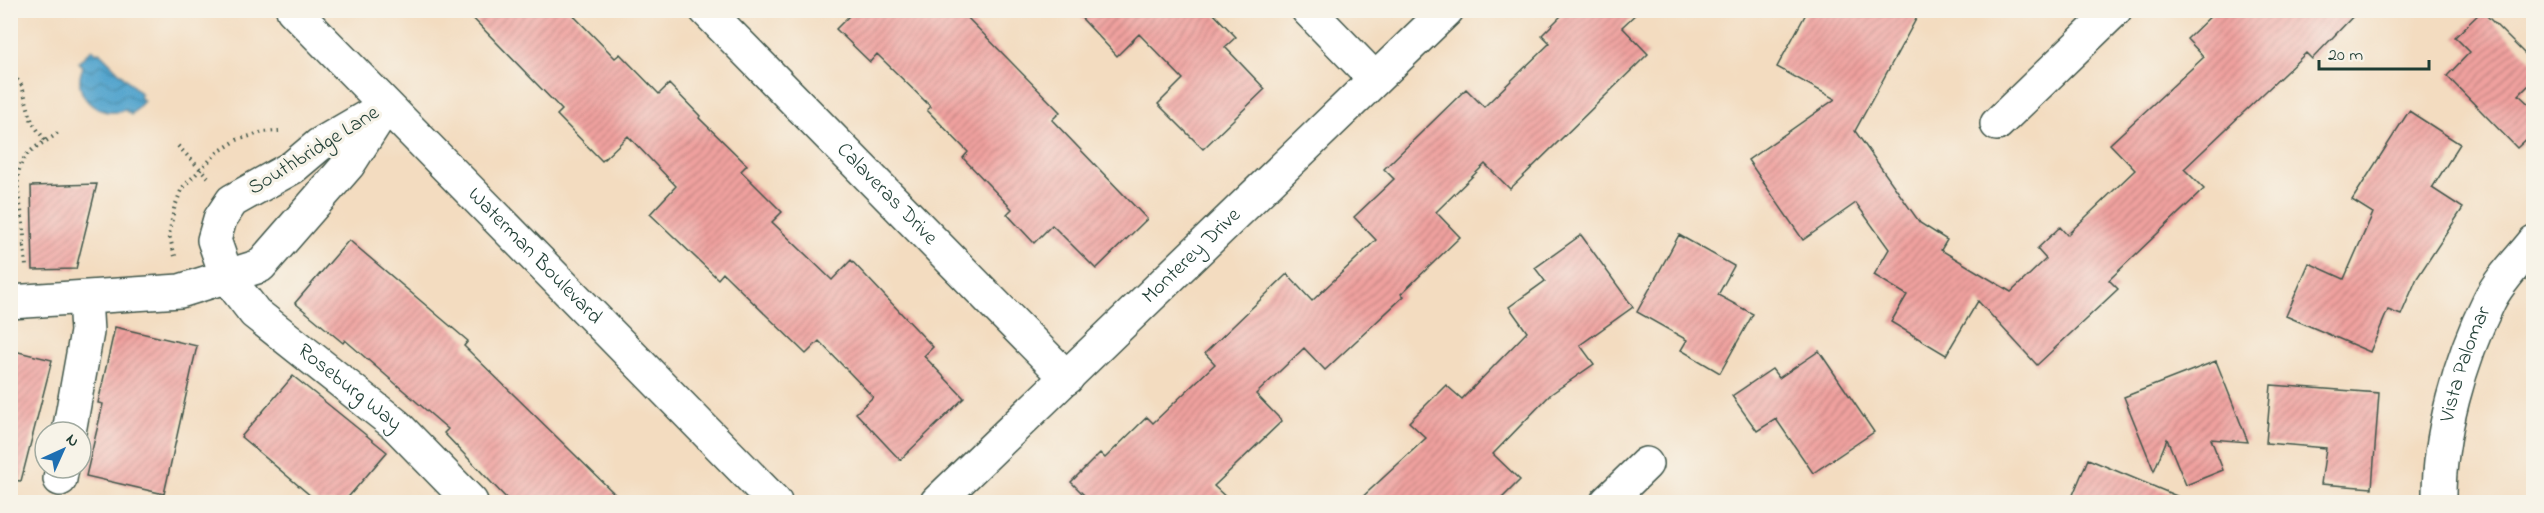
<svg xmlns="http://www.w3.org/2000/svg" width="2544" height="513" font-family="'Indie Flower',sans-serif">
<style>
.water{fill:url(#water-waves);stroke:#387080;stroke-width:1.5}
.building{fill:url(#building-hatch)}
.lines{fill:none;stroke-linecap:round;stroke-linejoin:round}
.street-casing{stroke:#3f5549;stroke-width:36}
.secondary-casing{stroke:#3f5549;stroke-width:36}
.path{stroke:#3f5549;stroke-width:4;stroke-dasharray:1.5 4.5;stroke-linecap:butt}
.street{stroke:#fff;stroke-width:33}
.secondary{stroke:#fff;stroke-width:33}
.labels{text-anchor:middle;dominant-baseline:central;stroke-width:6;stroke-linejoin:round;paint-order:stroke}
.street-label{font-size:21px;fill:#1f3d34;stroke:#f7f3e8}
</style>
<defs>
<pattern id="water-waves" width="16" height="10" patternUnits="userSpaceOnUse" patternTransform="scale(1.5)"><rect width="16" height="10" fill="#52a4cd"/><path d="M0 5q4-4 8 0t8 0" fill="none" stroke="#4387a7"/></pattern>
<pattern id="building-hatch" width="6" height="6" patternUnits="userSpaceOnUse" patternTransform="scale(1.5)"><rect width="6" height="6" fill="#f0a19f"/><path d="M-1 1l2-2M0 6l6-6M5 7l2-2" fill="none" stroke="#c28482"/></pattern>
</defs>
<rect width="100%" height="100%" fill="#f7f3e8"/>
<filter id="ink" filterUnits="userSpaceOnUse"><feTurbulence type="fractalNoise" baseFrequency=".0167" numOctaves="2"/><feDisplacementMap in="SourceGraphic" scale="12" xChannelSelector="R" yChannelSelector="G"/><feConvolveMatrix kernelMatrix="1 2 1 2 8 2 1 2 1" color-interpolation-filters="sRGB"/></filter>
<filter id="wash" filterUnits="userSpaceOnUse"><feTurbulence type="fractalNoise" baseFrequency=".008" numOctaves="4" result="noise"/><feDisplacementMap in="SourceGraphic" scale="24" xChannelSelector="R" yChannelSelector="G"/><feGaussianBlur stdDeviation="1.35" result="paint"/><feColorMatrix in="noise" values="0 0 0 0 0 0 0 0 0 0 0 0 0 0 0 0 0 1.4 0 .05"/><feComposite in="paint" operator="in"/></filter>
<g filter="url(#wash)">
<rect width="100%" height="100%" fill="#f3dcc0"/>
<!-- water -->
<path class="water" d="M 92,49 L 97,53 L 99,52 L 141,94 L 139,96 L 144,101 L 131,115 L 125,110 C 98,120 70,95 83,67 L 79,62 Z"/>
<g id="blocks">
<!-- building -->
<path class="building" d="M 465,10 L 568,10 L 615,58 L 620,54 L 659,94 L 669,84 L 700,116 L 699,118 L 747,165 L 741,171 L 782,212 L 772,222 L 832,280 L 851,260 L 933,347 L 924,356 L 964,398 L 900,460 L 856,413 L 873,397 L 819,341 L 806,354 L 723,273 L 718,279 L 650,214 L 676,186 L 628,136 L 602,161 L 557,115 L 562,110 Z
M 855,10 L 960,10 L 1060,112 L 1052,120 L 1147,219 L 1096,269 L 1052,225 L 1034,243 L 1007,214 L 1012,209 L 963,158 L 968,152 L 927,110 L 931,107 L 877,54 L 870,62 L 836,29 Z
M 1074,10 L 1210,10 L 1236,37 L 1225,47 L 1265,89 L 1203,149 L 1158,104 L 1183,79 L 1139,34 L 1117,56 Z
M 1567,10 L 1640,10 L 1622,27 L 1648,54 L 1510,189 L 1485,164 L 1436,212 L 1460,237 L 1401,294 L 1404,296 L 1325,370 L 1304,348 L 1256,394 L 1282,421 L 1214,486 L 1231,502 L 1091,502 L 1071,482 L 1100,453 L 1105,458 L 1147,417 L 1153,423 L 1215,364 L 1205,353 L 1287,274 L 1312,301 L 1376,240 L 1354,217 L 1394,179 L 1384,169 L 1466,89 L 1484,107 L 1550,43 L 1542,35 Z
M 1808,10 L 1921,10 L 1855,131 L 1920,223 L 1947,240 L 1941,250 L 2011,292 L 2046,259 L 2037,249 L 2060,227 L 2067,235 L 2135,170 L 2110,144 L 2204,57 L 2187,39 L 2217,10 L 2359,10 L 2312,59 L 2306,53 L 2184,169 L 2204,189 L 2109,280 L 2118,289 L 2037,365 L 1978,301 L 1946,355 L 1891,322 L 1907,295 L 1874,275 L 1889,249 L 1856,203 L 1803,240 L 1748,160 L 1835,99 L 1777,67 Z
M 2482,11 L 2534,63 L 2534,80 L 2519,95 L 2534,109 L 2534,132 L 2517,148 L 2447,76 L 2470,52 L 2455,37 Z
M 2409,111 L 2460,144 L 2432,188 L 2463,208 L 2417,278 L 2401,315 L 2388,310 L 2370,352 L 2286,316 L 2309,263 L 2344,279 L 2373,213 L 2352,200 Z
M 97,184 L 76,269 L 33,270 L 31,186 Z
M 1581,235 L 1633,307 L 1580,345 L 1594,364 L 1551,394 L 1493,454 L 1520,480 L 1498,502 L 1357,502 L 1426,438 L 1409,422 L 1446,385 L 1462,399 L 1527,332 L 1509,307 L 1545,281 L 1535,268 Z
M 1679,235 L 1734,266 L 1718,295 L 1753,314 L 1720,373 L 1681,350 L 1687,340 L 1637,312 Z
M 349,240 L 468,341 L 464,346 L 623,502 L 510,502 L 444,433 L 448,429 L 345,340 L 343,343 L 295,303 Z
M 115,327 L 197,346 L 164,494 L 86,476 L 103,404 L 98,403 Z
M 10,350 L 52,360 L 21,481 L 10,480 Z
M 1819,351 L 1874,432 L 1813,473 L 1776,419 L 1757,431 L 1732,396 L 1772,369 L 1779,378 Z
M 2216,361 L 2248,442 L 2211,439 L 2223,470 L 2186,485 L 2167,439 L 2154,471 L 2124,397 Z
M 293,376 L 387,452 L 344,502 L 318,502 L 241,437 Z
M 2271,385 L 2379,393 L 2372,488 L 2321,484 L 2326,448 L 2266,443 Z
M 2088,459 L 2191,502 L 2070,502 Z"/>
</g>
</g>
<g filter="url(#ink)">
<use href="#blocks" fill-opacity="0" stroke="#3f5549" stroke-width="1.5"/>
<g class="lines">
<defs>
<g id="street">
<path id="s1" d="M 706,10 L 1067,378"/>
<path d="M 1308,10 L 1375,79"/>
<path id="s2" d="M 386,106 L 319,145 L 293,167 L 232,201 L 220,219 L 214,240 L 227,277 L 255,313 L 396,425 L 471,502"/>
<path d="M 1997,124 L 2115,10"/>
<path d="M 10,302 L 180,291 L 260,266 L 348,165 L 382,112"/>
<path d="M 69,432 L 87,332 L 85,298"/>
<path d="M 60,479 L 62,468"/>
<path id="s3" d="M 937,502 L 1447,10"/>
<path d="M 1607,502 L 1646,464"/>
<path id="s4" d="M 2439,502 C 2438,438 2460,359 2489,301 C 2499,280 2519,261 2534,242"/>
</g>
<g id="secondary">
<path id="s5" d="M 293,10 L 775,502"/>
</g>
</defs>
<!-- street casing -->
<use href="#street" class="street-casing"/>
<!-- secondary casing -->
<use href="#secondary" class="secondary-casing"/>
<!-- path -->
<path class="path" d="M 10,70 L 22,86 L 32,122 L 46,142
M 178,146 L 208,177
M 24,246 L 26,266
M 10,247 L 24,246 C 24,237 24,227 22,217 C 19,194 10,168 32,150 C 40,143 51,140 59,131
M 175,256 L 169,235 L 174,209 L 182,188 L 218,152 L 237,140 L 263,132 L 279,131"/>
<!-- street -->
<use href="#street" class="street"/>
<!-- secondary -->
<use href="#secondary" class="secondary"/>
</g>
</g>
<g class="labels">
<!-- street labels -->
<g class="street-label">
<text transform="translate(314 151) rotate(-32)">Southbridge Lane</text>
<text stroke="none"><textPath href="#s1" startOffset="258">Calaveras Drive</textPath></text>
<text stroke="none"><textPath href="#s5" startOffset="345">Waterman Boulevard</textPath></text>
<text stroke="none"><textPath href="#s3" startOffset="354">Monterey Drive</textPath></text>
<text stroke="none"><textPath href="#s4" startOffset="141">Vista Palomar</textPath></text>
<text stroke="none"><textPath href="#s2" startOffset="430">Roseburg Way</textPath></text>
</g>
</g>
<!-- margin -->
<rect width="2544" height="513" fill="none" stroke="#f7f3e8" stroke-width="36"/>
<!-- north arrow -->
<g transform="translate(63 450) rotate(45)"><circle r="28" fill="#f7f3e8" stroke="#a1aaa0" stroke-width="1.5"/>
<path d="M0-4.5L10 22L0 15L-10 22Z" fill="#1f6fb2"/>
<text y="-9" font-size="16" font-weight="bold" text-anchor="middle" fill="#1f3d34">N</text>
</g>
<!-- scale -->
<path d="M2319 60v9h110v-9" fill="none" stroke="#1f3d34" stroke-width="3"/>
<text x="2328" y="60" font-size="18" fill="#1f3d34" stroke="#f7f3e8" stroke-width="4.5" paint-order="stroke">20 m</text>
</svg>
